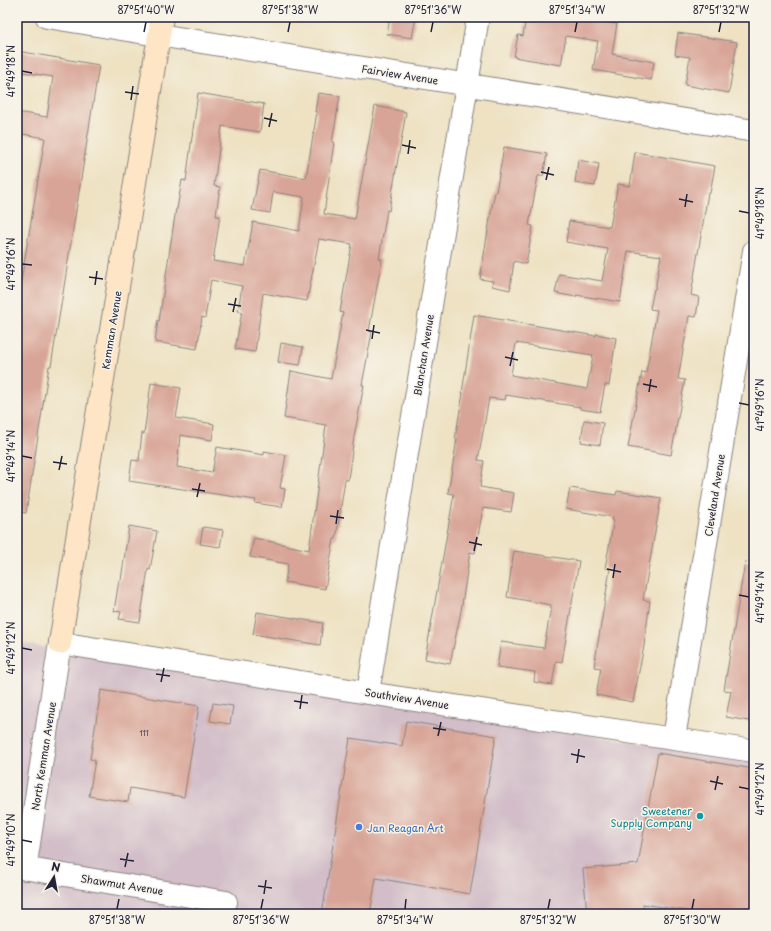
<svg xmlns="http://www.w3.org/2000/svg" width="771" height="931" font-family="'Playpen Sans',sans-serif">
<style>
.industrial{fill:#d2bdc8}
.building{fill:#d8a497;fill-rule:evenodd}
.lines{fill:none;stroke-linecap:round;stroke-linejoin:round}
.street-casing{stroke:#88827f;stroke-width:24}
.secondary-casing{stroke:#88827f;stroke-width:24}
.street{stroke:#fff;stroke-width:22}
.secondary{stroke:#fde5c5;stroke-width:22}
.ticks{fill:none;stroke:#22223b;stroke-width:1.5}
.culture-dot{fill:#0f9aa8;stroke:#f7f3e8;stroke-width:1.5}
.shop-dot{fill:#3f7fe0;stroke:#f7f3e8;stroke-width:1.5}
.labels{text-anchor:middle;dominant-baseline:central;stroke-width:3;stroke-linejoin:round;paint-order:stroke}
.number-label{font-size:8px;fill:#504252}
.street-label{font-size:10px;fill:#22223b;stroke:#f7f3e8}
.culture-label{font-size:10px;fill:#0d838f;stroke:#f7f3e8;text-anchor:end}
.shop-label{font-size:10px;fill:#366cbe;stroke:#f7f3e8;text-anchor:start}
.neatline{fill:none;stroke:#22223b;stroke-width:1.5}
.ticks-label{font-size:10px;text-anchor:middle;fill:#22223b}
</style>
<rect width="100%" height="100%" fill="#f7f3e8"/>
<filter id="ink" filterUnits="userSpaceOnUse"><feTurbulence type="fractalNoise" baseFrequency=".025" numOctaves="2"/><feDisplacementMap in="SourceGraphic" scale="8" xChannelSelector="R" yChannelSelector="G"/><feConvolveMatrix kernelMatrix="1 2 1 2 8 2 1 2 1" color-interpolation-filters="sRGB"/></filter>
<filter id="wash" filterUnits="userSpaceOnUse"><feTurbulence type="fractalNoise" baseFrequency=".012" numOctaves="4" result="noise"/><feDisplacementMap in="SourceGraphic" scale="16" xChannelSelector="R" yChannelSelector="G"/><feGaussianBlur stdDeviation="0.9" result="paint"/><feColorMatrix in="noise" values="0 0 0 0 0 0 0 0 0 0 0 0 0 0 0 0 0 1.4 0 .05"/><feComposite in="paint" operator="in"/></filter>
<g filter="url(#wash)">
<rect width="100%" height="100%" fill="#eee2c3"/>
<!-- industrial -->
<path class="industrial" d="M 17,643 L 754,761 L 754,914 L 17,914 Z"/>
<g id="blocks">
<!-- building -->
<path class="building" d="M 390,17 L 416,17 L 412,38 L 387,34 Z
M 526,17 L 573,17 L 617,24 L 612,54 L 654,62 L 651,80 L 593,70 L 598,41 L 566,36 L 561,65 L 514,57 L 518,35 L 523,36 Z
M 678,33 L 737,42 L 729,93 L 685,85 L 690,57 L 675,55 Z
M 17,51 L 99,65 L 63,293 L 51,366 L 49,366 L 26,513 L 17,512 L 17,305 L 45,138 L 17,133 L 17,112 L 47,117 L 53,77 L 17,71 Z
M 198,93 L 264,104 L 260,132 L 222,126 L 214,186 L 220,187 L 216,216 L 220,216 L 213,261 L 245,266 L 253,222 L 299,231 L 304,197 L 273,192 L 270,213 L 252,210 L 260,170 L 306,178 L 317,112 L 315,112 L 318,93 L 340,96 L 332,142 L 334,142 L 324,214 L 355,219 L 375,106 L 406,112 L 389,211 L 387,210 L 379,259 L 382,259 L 369,331 L 372,332 L 362,385 L 364,385 L 354,437 L 348,480 L 345,480 L 336,539 L 334,539 L 325,589 L 285,582 L 288,564 L 250,557 L 254,538 L 309,550 L 326,425 L 284,418 L 291,371 L 331,379 L 343,313 L 340,312 L 352,244 L 319,239 L 307,301 L 263,293 L 255,352 L 235,349 L 242,312 L 238,311 L 242,286 L 211,280 L 205,318 L 202,317 L 197,349 L 155,342 L 158,320 L 159,321 L 176,209 L 177,209 L 182,180 L 186,181 Z
M 504,147 L 547,154 L 543,176 L 538,176 L 529,225 L 533,226 L 526,264 L 514,261 L 510,290 L 492,286 L 493,281 L 480,279 L 491,212 L 495,192 L 496,192 Z
M 635,152 L 715,166 L 710,193 L 708,193 L 691,295 L 699,297 L 696,317 L 689,316 L 678,379 L 685,380 L 671,455 L 628,447 L 642,372 L 646,373 L 657,310 L 650,309 L 654,289 L 655,289 L 661,256 L 628,251 L 620,302 L 576,295 L 576,297 L 555,293 L 559,274 L 602,281 L 608,249 L 566,242 L 569,221 L 610,227 L 618,184 L 630,186 Z
M 578,160 L 599,164 L 595,186 L 575,183 Z
M 474,315 L 596,336 L 596,334 L 616,338 L 609,385 L 605,385 L 600,412 L 580,409 L 580,407 L 506,395 L 505,400 L 489,398 L 478,460 L 484,461 L 480,487 L 514,493 L 511,512 L 483,508 L 475,553 L 470,552 L 461,611 L 450,664 L 425,659 L 454,494 L 448,493 L 457,439 L 455,439 L 463,393 L 462,393 ZM 516,343 L 593,355 L 587,389 L 511,375 Z
M 281,343 L 303,347 L 300,365 L 278,362 Z
M 151,383 L 181,388 L 176,418 L 214,424 L 212,440 L 180,435 L 177,467 L 212,473 L 217,447 L 264,455 L 264,451 L 286,455 L 280,488 L 285,489 L 282,507 L 255,503 L 256,500 L 129,481 L 132,460 L 139,461 L 142,433 L 144,434 Z
M 584,420 L 603,423 L 600,445 L 581,442 Z
M 570,488 L 616,495 L 617,491 L 661,498 L 643,600 L 650,601 L 644,646 L 633,702 L 596,695 L 601,668 L 594,667 L 610,569 L 605,568 L 614,520 L 612,520 L 613,517 L 566,509 Z
M 129,526 L 157,531 L 150,570 L 148,569 L 140,622 L 119,619 L 121,612 L 114,611 L 119,580 L 121,580 Z
M 203,527 L 223,530 L 220,547 L 200,544 Z
M 514,551 L 579,561 L 562,662 L 556,661 L 552,685 L 534,682 L 535,672 L 497,667 L 501,642 L 544,648 L 551,607 L 551,605 L 507,597 Z
M 745,562 L 754,563 L 754,722 L 726,717 L 731,691 L 724,690 Z
M 257,612 L 323,623 L 320,645 L 253,634 Z
M 101,690 L 199,706 L 184,797 L 130,788 L 128,802 L 89,796 L 95,760 L 90,759 Z
M 213,703 L 233,706 L 230,724 L 210,721 Z
M 406,721 L 496,736 L 470,894 L 376,878 L 370,914 L 322,914 L 350,738 L 402,746 Z
M 658,753 L 754,769 L 754,914 L 707,914 L 643,904 L 644,914 L 587,914 L 583,869 L 638,864 Z"/>
</g>
</g>
<g filter="url(#ink)">
<use href="#blocks" fill-opacity="0" stroke="#88827f" stroke-width="1"/>
<g class="lines">
<defs>
<path id="street" d="M 47,17 L 754,131
M 368,693 L 478,17
M 674,738 L 754,251
M 17,867 L 226,902
M 25,869 L 60,643 L 368,693 L 754,751"/>
<path id="secondary" d="M 60,643 L 162,17"/>
</defs>
<!-- street casing -->
<use href="#street" class="street-casing"/>
<!-- secondary casing -->
<use href="#secondary" class="secondary-casing"/>
<!-- street -->
<use href="#street" class="street"/>
<!-- secondary -->
<use href="#secondary" class="secondary"/>
</g>
</g>
<!-- ticks -->
<path class="ticks" d="M 144,32 L 146,22M 288,32 L 290,22M 431,32 L 433,22M 575,32 L 577,22M 719,32 L 721,22M 22,71 L 32,73M 125,92 L 139,94M 131,100 L 133,86M 264,118 L 277,121M 269,127 L 272,113M 402,145 L 416,148M 408,154 L 410,140M 541,172 L 554,175M 546,180 L 549,167M 679,199 L 693,202M 685,207 L 687,194M 739,211 L 749,213M 22,264 L 32,265M 89,277 L 103,279M 95,285 L 97,271M 228,304 L 241,306M 233,312 L 236,298M 366,330 L 380,333M 372,339 L 374,325M 505,357 L 518,360M 510,366 L 513,352M 643,384 L 657,387M 649,392 L 651,379M 739,403 L 749,405M 22,456 L 32,458M 53,462 L 67,464M 59,470 L 62,456M 192,489 L 205,491M 197,497 L 200,483M 330,516 L 344,518M 336,524 L 338,510M 469,542 L 482,545M 474,551 L 477,537M 607,569 L 621,572M 613,578 L 615,564M 739,595 L 749,597M 22,648 L 32,650M 156,674 L 170,676M 161,682 L 164,668M 294,701 L 308,703M 300,709 L 302,695M 433,728 L 446,730M 438,736 L 441,722M 571,754 L 585,757M 577,763 L 579,749M 710,781 L 723,784M 739,787 L 749,789M 715,790 L 718,776M 22,840 L 32,842M 120,859 L 134,861M 125,867 L 128,853M 258,886 L 272,888M 264,894 L 266,880M 117,909 L 119,899M 261,909 L 263,899M 405,909 L 406,899M 548,909 L 550,899M 692,909 L 694,899"/>
<!-- markers -->
<circle class="culture-dot" cx="700" cy="816" r="4"/>
<circle class="shop-dot" cx="359" cy="827" r="4"/>
<g class="labels">
<!-- number labels -->
<g class="number-label">
<text x="144" y="733">111</text>
</g>
<!-- street labels -->
<g class="street-label">
<text transform="translate(400 74) rotate(9)">Fairview Avenue</text>
<text transform="translate(111 330) rotate(-81)">Kemman Avenue</text>
<text transform="translate(423 355) rotate(-81)">Blanchan Avenue</text>
<text transform="translate(714 495) rotate(-81)">Cleveland Avenue</text>
<text transform="translate(407 698) rotate(9)">Southview Avenue</text>
<text transform="translate(43 756) rotate(-81)">North Kemman Avenue</text>
<text transform="translate(122 884) rotate(9)">Shawmut Avenue</text>
</g>
<!-- culture labels -->
<g class="culture-label">
<text x="692" y="810">Sweetener<tspan x="692" dy="12">Supply Company</tspan></text>
</g>
<!-- shop labels -->
<g class="shop-label">
<text x="367" y="827">Jan Reagan Art</text>
</g>
</g>
<!-- margin -->
<rect width="771" height="931" fill="none" stroke="#f7f3e8" stroke-width="44"/>
<!-- north arrow -->
<g transform="translate(54 877) rotate(11)" stroke="#f7f3e8" stroke-width="3" paint-order="stroke">
<path d="M0-3L7 15L0 10L-7 15Z" fill="#22223b"/>
<text y="-6" font-size="11" font-weight="bold" text-anchor="middle" fill="#22223b">N</text>
</g>
<rect x="22" y="22" width="727" height="887" class="neatline"/>
<g class="ticks-label">
<text x="146" y="14">87°51'40"W</text>
<text x="290" y="14">87°51'38"W</text>
<text x="433" y="14">87°51'36"W</text>
<text x="577" y="14">87°51'34"W</text>
<text x="721" y="14">87°51'32"W</text>
<text transform="translate(11 71) rotate(-90)" y="4">41°49'18"N</text>
<text transform="translate(760 213) rotate(-90)" y="4">41°49'18"N</text>
<text transform="translate(11 264) rotate(-90)" y="4">41°49'16"N</text>
<text transform="translate(760 405) rotate(-90)" y="4">41°49'16"N</text>
<text transform="translate(11 456) rotate(-90)" y="4">41°49'14"N</text>
<text transform="translate(760 597) rotate(-90)" y="4">41°49'14"N</text>
<text transform="translate(11 648) rotate(-90)" y="4">41°49'12"N</text>
<text transform="translate(760 789) rotate(-90)" y="4">41°49'12"N</text>
<text transform="translate(11 840) rotate(-90)" y="4">41°49'10"N</text>
<text x="117" y="924">87°51'38"W</text>
<text x="261" y="924">87°51'36"W</text>
<text x="405" y="924">87°51'34"W</text>
<text x="548" y="924">87°51'32"W</text>
<text x="692" y="924">87°51'30"W</text>
</g>
</svg>
